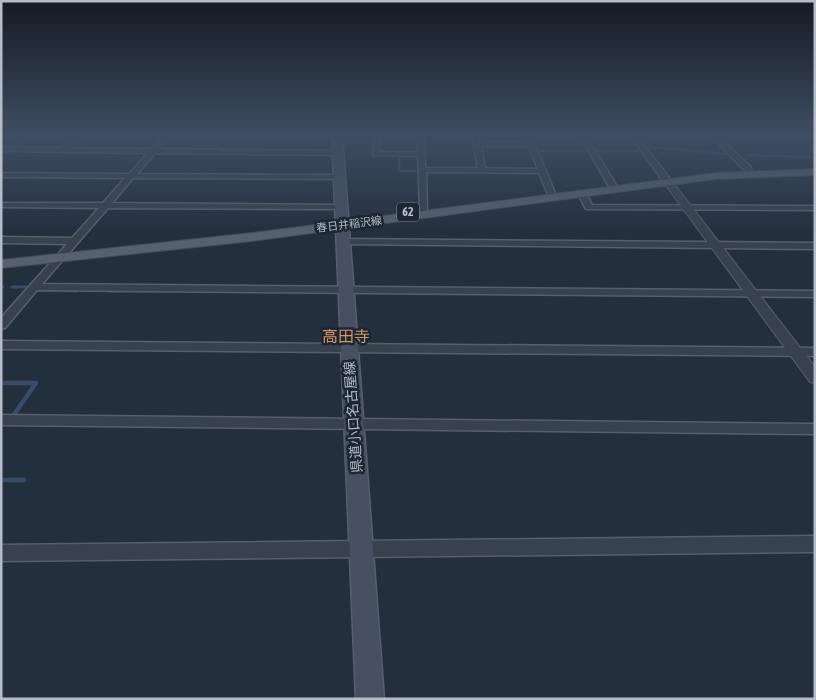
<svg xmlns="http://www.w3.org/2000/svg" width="816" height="700" font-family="'Asap Condensed','Noto Sans JP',sans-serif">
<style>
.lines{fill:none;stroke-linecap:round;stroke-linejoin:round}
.stream-far2{stroke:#394c67;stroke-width:2.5}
.stream-far1{stroke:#394c67;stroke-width:3}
.stream{stroke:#394c67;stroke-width:4.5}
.minor-casing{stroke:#565f6c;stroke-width:3}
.tertiary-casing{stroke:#565f6c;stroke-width:2}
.secondary-casing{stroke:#565f6c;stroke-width:3}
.primary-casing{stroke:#414a57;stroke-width:2}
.minor{fill:#38414e;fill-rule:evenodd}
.tertiary{fill:#38414e;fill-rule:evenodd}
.secondary{fill:#465061;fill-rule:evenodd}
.primary{fill:#56606e;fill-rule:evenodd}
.labels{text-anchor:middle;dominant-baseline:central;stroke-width:5;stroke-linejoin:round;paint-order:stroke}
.far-street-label{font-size:11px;fill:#b4bcc9;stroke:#1d2633}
.shield{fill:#1d2633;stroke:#878f9c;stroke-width:1}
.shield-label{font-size:12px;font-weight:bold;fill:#b4bcc9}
.street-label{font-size:14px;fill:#b4bcc9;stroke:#1d2633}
.quarter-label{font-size:16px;fill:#d59563;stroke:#1d2633}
</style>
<rect width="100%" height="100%" fill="#242f3e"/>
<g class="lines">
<!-- stream-far2 -->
<path class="stream-far2" d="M 167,138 L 219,136
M 346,141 L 374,144
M 645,147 L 656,148
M 17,148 L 30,135
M 660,148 L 728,154
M 215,151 L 224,136
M 536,151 L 588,151
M 594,151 L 639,151
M 399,155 L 399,171 L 419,171
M 746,155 L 809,157"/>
<!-- stream-far1 -->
<path class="stream-far1" d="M 1,287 L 3,287
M 12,287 L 27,287
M 52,290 L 77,291
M 108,291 L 172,291"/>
<!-- stream -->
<path class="stream" d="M 1,383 L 36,383 L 13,416 L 16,416
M 1,480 L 24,480"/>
<defs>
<path id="minor" d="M 74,135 L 81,135 L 68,148 L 151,149 L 163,135 L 170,135 L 159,149 L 338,151 L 341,153 L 338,155 L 155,153 L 137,174 L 339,175 L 343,177 L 339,179 L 133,178 L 112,203 L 341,205 L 345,207 L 341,209 L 108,208 L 42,284 L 815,291 L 815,297 L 37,290 L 5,328 L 1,329 L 1,318 L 67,244 L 1,243 L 1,237 L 72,238 L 99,208 L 1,207 L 1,203 L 103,203 L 125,178 L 1,177 L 1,173 L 129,174 L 148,153 L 1,151 L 1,147 L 60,148 Z
M 270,135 L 340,135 L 340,136 L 337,138 L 273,137 Z
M 375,135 L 381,135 L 379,152 L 418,152 L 418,135 L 424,135 L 425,168 L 478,168 L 472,135 L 478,135 L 480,142 L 527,142 L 525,135 L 531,135 L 555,193 L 548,195 L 539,173 L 426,172 L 427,210 L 420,212 L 418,156 L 373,155 ZM 481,146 L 529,146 L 538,169 L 485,168 Z
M 580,135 L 586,135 L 616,185 L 615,187 L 608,185 Z
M 630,135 L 636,135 L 671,180 L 671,184 L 665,184 Z
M 710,135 L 717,135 L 751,167 L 751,171 L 745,171 Z
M 579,192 L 585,192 L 592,205 L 815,206 L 815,210 L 589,209 L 586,209 L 578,194 Z
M 343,239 L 815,243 L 815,249 L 340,244 L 340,240 Z
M 1,341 L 815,348 L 815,356 L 1,349 Z
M 1,415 L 815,424 L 815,434 L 1,425 Z
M 815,536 L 815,552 L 1,561 L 1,545 Z"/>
<path id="tertiary" d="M 665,180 L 671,180 L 815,367 L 815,383 L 810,382 L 665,184 Z"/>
<path id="secondary" d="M 332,135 L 342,135 L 384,699 L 356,699 Z"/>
<path id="primary" d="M 815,169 L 815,175 L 716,179 L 252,241 L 1,268 L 1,260 L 252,233 L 716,173 Z"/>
</defs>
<!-- minor casing -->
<use href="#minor" class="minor-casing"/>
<!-- tertiary casing -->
<use href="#tertiary" class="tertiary-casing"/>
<!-- secondary casing -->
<use href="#secondary" class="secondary-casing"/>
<!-- primary casing -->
<use href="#primary" class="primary-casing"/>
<!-- minor -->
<use href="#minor" class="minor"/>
<!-- tertiary -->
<use href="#tertiary" class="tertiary"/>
<!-- secondary -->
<use href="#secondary" class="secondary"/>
<!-- primary -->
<use href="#primary" class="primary"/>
</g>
<!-- sky -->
<linearGradient id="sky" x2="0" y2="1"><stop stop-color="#141a22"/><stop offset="0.58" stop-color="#3f4d63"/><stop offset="1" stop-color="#3f4d63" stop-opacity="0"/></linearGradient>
<rect width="816" height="233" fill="url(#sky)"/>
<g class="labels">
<!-- far-street labels -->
<g class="far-street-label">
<text transform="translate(349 224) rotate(-7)">春日井稲沢線</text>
</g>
<!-- shield labels -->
<rect class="shield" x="397" y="202.5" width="22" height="19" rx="4"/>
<g class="shield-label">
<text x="408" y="212">62</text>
</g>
<!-- street labels -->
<g class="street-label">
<text transform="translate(353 417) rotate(-94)">県道小口名古屋線</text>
</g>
<!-- quarter labels -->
<g class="quarter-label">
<text x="346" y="336">高田寺</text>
</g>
</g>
<!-- border -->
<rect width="816" height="700" fill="none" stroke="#b4bcc9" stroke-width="5"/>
</svg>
